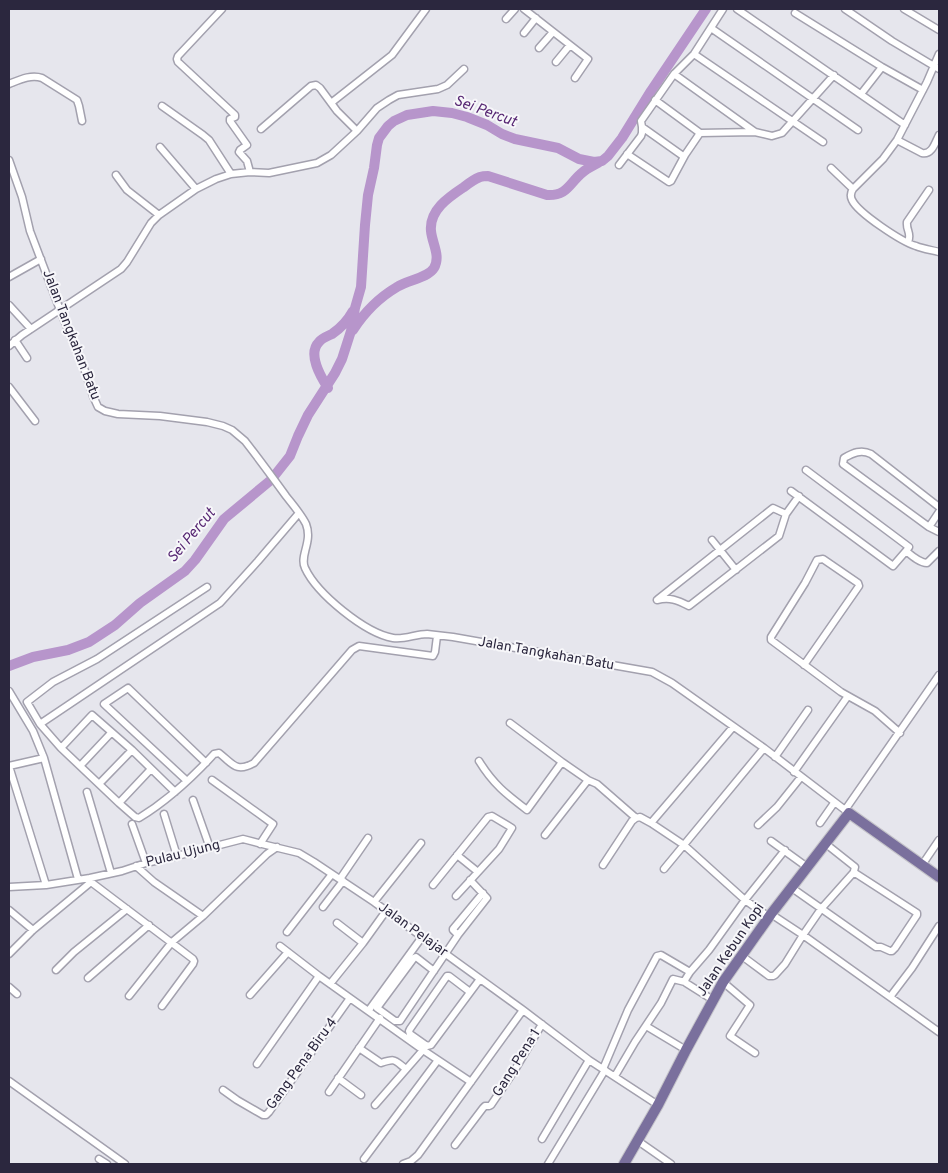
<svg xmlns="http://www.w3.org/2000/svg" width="948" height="1173" font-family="Overpass,sans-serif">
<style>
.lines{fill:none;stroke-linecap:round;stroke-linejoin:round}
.river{stroke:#b795cb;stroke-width:10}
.street-casing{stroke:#a3a1ae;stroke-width:9}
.primary-casing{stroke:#c4c3c9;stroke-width:12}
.street{stroke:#fff;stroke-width:6}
.primary{stroke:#7a709d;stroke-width:10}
.labels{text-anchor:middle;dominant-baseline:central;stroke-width:4;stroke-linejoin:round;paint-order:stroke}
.street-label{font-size:14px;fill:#2b273e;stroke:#f7f7fa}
.water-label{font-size:15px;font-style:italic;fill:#572773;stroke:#f7f7fa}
</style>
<rect width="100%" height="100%" fill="#e6e6ed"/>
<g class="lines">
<!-- river -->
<path class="river" d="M 353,330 C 364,313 380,297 397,287 C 407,280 428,278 434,268 C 441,256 432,243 431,231 C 429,210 449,197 464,187 C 469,183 475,179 480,177 C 483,176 486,176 488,176 L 547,195 C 568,196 569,183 583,172 C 588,168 595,165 601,161
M 328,388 C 321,377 307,354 319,342 C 322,338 328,336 332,334 C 341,328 348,320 353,311
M 9,666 L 33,657 L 68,650 L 89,642 L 115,625 L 140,603 L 185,571 L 195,560 L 224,519 L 271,480 L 290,456 L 298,436 L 308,415 L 335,373 L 342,359 L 351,331 L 355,308 L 361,287 L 365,225 L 368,195 L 374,168 L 377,145 L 379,138 L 388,126 L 394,121 L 407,115 L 433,111 L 452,113 L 467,117 L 487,125 L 502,134 L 515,139 L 558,148 L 579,159 L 594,162 L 602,161 L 608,156 L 622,138 L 651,91 L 706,9"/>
<defs>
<path id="street" d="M 222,9 L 178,56 L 177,59 L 178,62 L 235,115 L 235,117 L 230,119 L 230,121 L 247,145 L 240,150 L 239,152 L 247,161 L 250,172
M 524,9 L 588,59 L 575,78
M 723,9 L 694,54 L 674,74 L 641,121 L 642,127 L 683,156 L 685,155 L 700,133 L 755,132 L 772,136 L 782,133 L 834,75
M 737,9 L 905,125
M 845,9 L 892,41 L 939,69
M 904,9 L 939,30
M 795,13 L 882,67 L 923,90
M 506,19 L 515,9
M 711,28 L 858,130
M 524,33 L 536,18
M 539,48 L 553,32
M 694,54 L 823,142
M 939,54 L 927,82 L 897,140 L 883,159 L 853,189 C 851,192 850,196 852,200 C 858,213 902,242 916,246 C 923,249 932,250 939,252
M 556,62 L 570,45
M 674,74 L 755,132
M 9,84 C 19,80 31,74 42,78 L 77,100 L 79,106 L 82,121
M 861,94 L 882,67
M 655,100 L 700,133
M 331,103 L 392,55 L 426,9
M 162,106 L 203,135 L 209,140 L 231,174
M 261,129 L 311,86 L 316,85 L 320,88 L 337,111 L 357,131
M 897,140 L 922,153 C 932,155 935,143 939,135
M 160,147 L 196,189
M 627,154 L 669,182 L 671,181 L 685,155
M 9,160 L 22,197 L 30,231 L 60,310 L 85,371 L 93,396 L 98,407 L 105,411 L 118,414 L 160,416 L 207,422 L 223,426 L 232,430 L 245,441 C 259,459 273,478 286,496 C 293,505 301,514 306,524 C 313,542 299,556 305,568 C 317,594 365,633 393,638 C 404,640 416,634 427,634 C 435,635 444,636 453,637 L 652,672 L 672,683 L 764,748 L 849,813
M 619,165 L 641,136 L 642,133 L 642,127
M 831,168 L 853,189
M 116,175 L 127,190 L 159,215
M 908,242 C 912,233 906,231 907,222 L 929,190
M 9,277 L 41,259
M 9,305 L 31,329
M 15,340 L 27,358
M 9,346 L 22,335 L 121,269 L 127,262 L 151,223 L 159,215 L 196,189 L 216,179 L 231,174 L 250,172 L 269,173 L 317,163 L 331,155 L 357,131 L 377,108 L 389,100 L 398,95 L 438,89 L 447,85 L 464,69
M 9,387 L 35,421
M 806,470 L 909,547 L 906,551 C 912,556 920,563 927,563 L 939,551
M 791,491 L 893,566 L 906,551
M 939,507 L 871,454 C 861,449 853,453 844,458 L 843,464 L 929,527 L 939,532
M 929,527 L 939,512
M 712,540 L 736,570
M 658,599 L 773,508 L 786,514
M 657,600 C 670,597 677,600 689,606 L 779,536 L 786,514 L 799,496
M 804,665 L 859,586 L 858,583 L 823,559 L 817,560 L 805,583 L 771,637 L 771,640 L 841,692 L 875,711 L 900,733
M 9,691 L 33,731 L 44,758 L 78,879
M 510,723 L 562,762 L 588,780 L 597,784 L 636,818
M 40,724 L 220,603 L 258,561 L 299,513
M 61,748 L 40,724 L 27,702 L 53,682 L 97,659 L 207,587
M 775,757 L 808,710
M 479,761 C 493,784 506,794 527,810 L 562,762
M 9,766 L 46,885
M 9,766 L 44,758
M 80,766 L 111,733
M 794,772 L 848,696
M 212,780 L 273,824 L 260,844
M 187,781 L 104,704 L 128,688 L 206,763
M 99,784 L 132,750
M 87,792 L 111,873
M 175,792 L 132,750 L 92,715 L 61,748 L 119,803 L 135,817 L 139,818 C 167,801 192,778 214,754 L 219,753 C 233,764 236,773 254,763 L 352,650 L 359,646 L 433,656 L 435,652 L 437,636
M 193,800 L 210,848
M 119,803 L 151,769
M 845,810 L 939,675
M 164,814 L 177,856
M 651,823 L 733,727
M 820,823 L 834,803
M 132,824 L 146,863
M 758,825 L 777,807 L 801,777
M 545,835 L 588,780
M 771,841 L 807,867
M 603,865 L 632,821 L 636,818 L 640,817 L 651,823 L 684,845 L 745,900 L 769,917
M 922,865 L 939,840
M 136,866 L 154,882 L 203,916
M 664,869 L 764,748
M 90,878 L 91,882 L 193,959 L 194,961 L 193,964 L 162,1006
M 340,879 L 368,838
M 433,885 L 488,817 L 492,816 L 512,828 L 499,849 L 478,872
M 9,887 L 46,885 L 90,878 L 122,871 L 146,863 L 177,856 L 243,839 L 266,845 L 299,853 L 314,862 L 374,902 L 523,1010 L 589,1060 L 658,1105
M 792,888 L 876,947 L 881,947 L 890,951 L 892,951 L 895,948 L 917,915 L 917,913 L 855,873 L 854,871 L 855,867 L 826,844
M 456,896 L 478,872 L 457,855
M 374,902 L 421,843
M 323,907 L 343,881
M 9,910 L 33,930
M 771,914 L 803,935 L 939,1032
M 337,923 L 363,943
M 287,932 L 332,874
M 458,935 L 453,930 L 453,929 L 483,893
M 280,946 L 319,976 L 423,1050 L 471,1082
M 9,954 L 33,930 L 91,882
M 742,956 L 769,976 L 773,976 L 775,975 L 785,964 L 803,935 L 821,909 L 854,872
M 56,970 L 74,952 L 127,909
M 434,971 L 416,957 L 414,958 L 377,1008 L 395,1021 L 400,1021 L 458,935 L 487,898 L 470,880
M 88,978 L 149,925
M 723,982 L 750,1005 L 730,1036 L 755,1053
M 330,984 L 363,943 L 386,911
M 9,987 L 17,994
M 470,992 L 449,976 L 447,976 L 410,1029 L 409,1031 L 410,1034 L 427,1046 L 431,1045 L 480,979
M 250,995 L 288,952
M 129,996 L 172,942 L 203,916 L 267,854 L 277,847
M 890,997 L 912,968 L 939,926
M 713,1000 L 686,983 L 685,980 L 690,972 L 709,950 L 745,900 L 785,850
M 369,1010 L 422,937
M 646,1026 L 686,1050
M 359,1048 L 381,1063 C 396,1058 394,1060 406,1069
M 257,1064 L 319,976
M 603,1069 L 628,1010 L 657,956 L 661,955 L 690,972
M 615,1076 L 635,1042 L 661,1003 L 673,979 L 685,982
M 338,1078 L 361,1095
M 9,1081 L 125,1164
M 223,1090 L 237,1100 L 263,1115 L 266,1115 L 269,1112 L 350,998
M 329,1092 L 380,1018
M 375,1105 L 423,1050
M 542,1139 L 589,1060
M 638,1141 L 671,1164
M 455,1145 L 483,1108 L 485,1106 L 489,1106 L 491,1105 L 516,1068 L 542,1024
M 99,1159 L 107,1164
M 364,1159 L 438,1060
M 403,1164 L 411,1161 L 418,1155 L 523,1010
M 548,1164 L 605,1070"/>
<path id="primary" d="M 624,1164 L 658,1105 L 686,1050 L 723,982 L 771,914 L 849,813 L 939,877"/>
</defs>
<!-- street casing -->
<use href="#street" class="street-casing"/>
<!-- primary casing -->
<use href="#primary" class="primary-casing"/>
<!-- street -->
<use href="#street" class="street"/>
<!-- primary -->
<use href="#primary" class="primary"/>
</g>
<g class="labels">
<!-- street labels -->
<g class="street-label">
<text transform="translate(71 335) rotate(69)">Jalan Tangkahan Batu</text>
<text transform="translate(546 654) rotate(10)">Jalan Tangkahan Batu</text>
<text transform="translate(183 854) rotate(-14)">Pulau Ujung</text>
<text transform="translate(413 930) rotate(36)">Jalan Pelajar</text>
<text transform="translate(731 950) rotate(-56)">Jalan Kebun Kopi</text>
<text transform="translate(517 1063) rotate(-58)">Gang Pena 1</text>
<text transform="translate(302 1064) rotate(-54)">Gang Pena Biru 4</text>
</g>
<!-- water labels -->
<g class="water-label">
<text transform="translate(485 112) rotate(20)">Sei Percut</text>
<text transform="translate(192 536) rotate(-50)">Sei Percut</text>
</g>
</g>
<!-- border -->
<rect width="948" height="1173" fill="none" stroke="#2b273e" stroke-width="20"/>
</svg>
